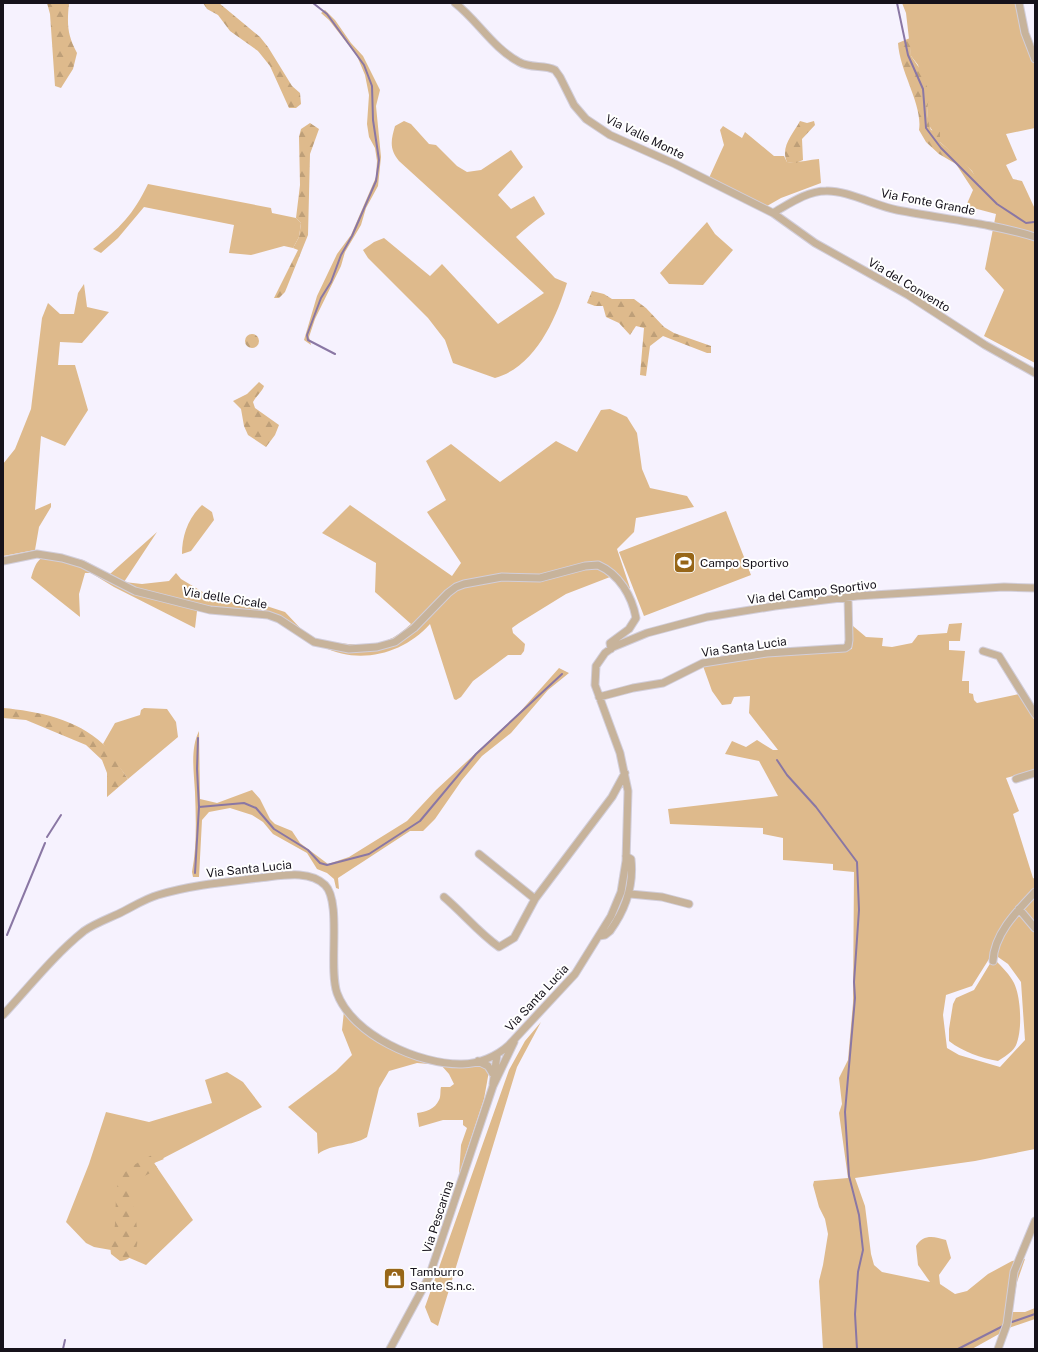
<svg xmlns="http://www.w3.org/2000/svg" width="1038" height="1352" font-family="'Public Sans',sans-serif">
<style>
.green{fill:#deba8c;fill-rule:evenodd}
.forest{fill:url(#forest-firs)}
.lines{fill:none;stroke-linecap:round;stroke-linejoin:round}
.stream{stroke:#8a77a4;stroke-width:2}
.minor-casing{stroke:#d2ceda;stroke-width:9}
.minor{stroke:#c7b39b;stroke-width:7}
.labels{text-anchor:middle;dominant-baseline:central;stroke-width:4;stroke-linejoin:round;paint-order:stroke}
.street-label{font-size:12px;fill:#16121b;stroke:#fff}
.poi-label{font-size:12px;fill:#16121b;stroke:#fff;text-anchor:start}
</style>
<defs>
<pattern id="forest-firs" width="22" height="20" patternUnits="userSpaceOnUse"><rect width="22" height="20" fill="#deba8c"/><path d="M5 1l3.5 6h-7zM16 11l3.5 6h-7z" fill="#be9f78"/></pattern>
</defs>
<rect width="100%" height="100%" fill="#f6f2fe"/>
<!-- green -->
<path class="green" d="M 902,3 L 1017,3 L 1029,52 L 1035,64 L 1035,128 L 1006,134 L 1017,160 L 1006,165 L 1013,179 L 1022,181 L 1035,209 L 1035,363 L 984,336 L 1004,290 L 985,269 L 996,214 L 966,206 L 973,190 L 956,164 L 980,186 L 972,171 L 940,142 L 928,124 L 927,102 L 918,65 L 911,56 L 906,13 Z
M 325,10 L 335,20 L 351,43 L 363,56 L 380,90 L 376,106 L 381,157 L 378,186 L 366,208 L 361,225 L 345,252 L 341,266 L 315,319 L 309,337 L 311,345 L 304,340 L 317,296 L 337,254 L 351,235 L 376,177 L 377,161 L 375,148 L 369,137 L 367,124 L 369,95 L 365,75 L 357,56 L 329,20 L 321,13 Z
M 404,121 L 411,124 L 429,144 L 436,145 L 457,166 L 467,172 L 481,170 L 511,150 L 523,167 L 498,195 L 511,209 L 534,196 L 545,214 C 534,221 525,229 516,237 L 555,278 L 567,283 C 556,319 535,367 495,378 L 453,363 L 445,340 L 428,318 L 368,258 L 363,250 L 374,242 L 384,238 L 430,276 L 442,264 L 498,324 L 544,293 L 399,161 C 389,149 391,140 395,126 Z
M 723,126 L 742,138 L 745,132 L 774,156 L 784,156 L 787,162 C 798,163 808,160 819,159 L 821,183 L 781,198 L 767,206 L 709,178 L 724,145 L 720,130 Z
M 148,184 L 271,208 L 272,213 L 296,218 L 301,223 L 299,237 L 293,248 L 284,246 L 251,255 L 229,253 L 234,225 L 144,207 L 118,238 L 101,253 L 93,249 C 120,228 133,215 148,184 Z
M 707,222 L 715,234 L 733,250 L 703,285 L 669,284 L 660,273 Z
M 84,284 L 87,307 L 109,312 L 82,343 L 60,342 L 58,365 L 75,365 L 88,410 L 65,446 L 41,436 L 35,510 L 51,503 L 51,507 L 39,527 L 35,550 L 3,556 L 3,464 L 15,449 L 31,409 L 42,318 L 48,303 L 60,314 L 74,314 L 78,293 Z
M 610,409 L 627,417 L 637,433 L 642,469 L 650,488 L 687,496 L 694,507 L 636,518 L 634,532 L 617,549 L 630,588 L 625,591 L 610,577 L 566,594 L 519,623 L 512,628 L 513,633 L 525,644 L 524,651 L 521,655 L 508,655 L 473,681 L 461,697 L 456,700 L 454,699 L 430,624 C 403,654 360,665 323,647 C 305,638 288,624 269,618 C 253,612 215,612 197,611 L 195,628 L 114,587 L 91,573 L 85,573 L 79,594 L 80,617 L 31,578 C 36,562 37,560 51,552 L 83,560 L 110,574 L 157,532 L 124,582 L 142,584 L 169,581 L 176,573 L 181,579 L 211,597 L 230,602 L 251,601 L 285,612 L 302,630 L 325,644 C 337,641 342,644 354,644 C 381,645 391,642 411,624 L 375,592 L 376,563 L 322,533 L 350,505 L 452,576 L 461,563 L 427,512 L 446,500 L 426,461 L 451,444 L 500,482 L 556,441 L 577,452 L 601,410 Z
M 202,505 L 212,512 L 214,520 L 191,551 L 182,554 C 182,536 188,518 202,505 Z
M 726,511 L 751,575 L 644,616 L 619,552 Z
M 962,623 L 960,641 L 949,641 L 949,650 L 965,651 L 962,681 L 969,681 L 969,693 L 973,694 L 974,700 L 977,703 L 1019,694 L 1035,721 L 1035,770 L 1006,778 L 1019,811 L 1013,814 L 1033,878 L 1035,879 L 1035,1149 L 975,1161 L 855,1178 L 865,1206 L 871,1254 L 874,1265 L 882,1272 L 930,1282 L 918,1265 L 916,1246 C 923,1234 934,1236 946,1240 L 951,1258 L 939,1275 L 940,1284 L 955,1294 L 967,1291 L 988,1274 L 1012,1261 L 1025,1259 L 1017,1282 L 1012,1312 L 1025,1312 L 1035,1308 L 1035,1319 L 1003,1330 L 998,1343 L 999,1334 L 972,1349 L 823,1349 L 819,1281 L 823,1265 L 828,1234 L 825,1219 L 819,1207 L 813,1185 L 814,1181 L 848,1178 L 839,1113 L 842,1104 L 839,1078 L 848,1060 L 853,1003 L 854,872 L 833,870 L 833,864 L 783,860 L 783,838 L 763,834 L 763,828 L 670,824 L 668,809 L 778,796 L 759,761 L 725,754 L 732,741 L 746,747 L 757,740 L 773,750 L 778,750 L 749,713 L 750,696 L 734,697 L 731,704 L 722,705 L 712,691 L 703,666 L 770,655 L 852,649 L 853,626 L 866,637 L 883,638 L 882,646 L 892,647 L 912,643 L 918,635 L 947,633 L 949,624 ZM 998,957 L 1008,964 L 1021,982 L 1025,1040 L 1000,1067 L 959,1055 L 947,1048 L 943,1015 L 946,995 L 972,986 L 989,959 L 991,962 L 974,990 L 956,998 L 953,1004 L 949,1029 L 949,1041 C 963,1052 981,1058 998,1061 C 1004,1057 1011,1053 1015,1047 C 1023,1033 1021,997 1014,983 C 1010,975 1002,967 996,961 Z
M 559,668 L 569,673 L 548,690 L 511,733 L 482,756 L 462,780 L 435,819 L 423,831 L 410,831 L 338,878 L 339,889 L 336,888 L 334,879 L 327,873 L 317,869 L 307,853 L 273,834 L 263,822 L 252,815 L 230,808 L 209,812 L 202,820 L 199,877 L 193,877 L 192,872 C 197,846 196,818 195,792 C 194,772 190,749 199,731 L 200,799 L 217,803 L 252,790 L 260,799 L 270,819 L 275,824 L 292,831 L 300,843 L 328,864 L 349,857 L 407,821 L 436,790 L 519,713 Z
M 144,708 L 167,709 L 176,722 L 178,737 L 128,779 L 103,744 L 115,723 L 140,715 L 141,710 Z
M 344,1011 L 412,1058 L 480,1065 L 489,1071 L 484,1099 L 459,1175 L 461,1145 L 467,1128 L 463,1125 L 463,1120 L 443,1120 L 419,1127 L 417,1113 C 426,1112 435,1109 439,1100 C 441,1097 440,1091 441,1087 L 450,1087 L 454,1084 L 449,1074 L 441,1065 L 417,1063 L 389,1071 L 379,1088 L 367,1137 C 351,1147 333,1143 318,1154 L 317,1133 L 288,1107 L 336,1071 L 352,1055 L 342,1030 Z
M 541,1022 L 517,1067 L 438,1326 L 431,1322 L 425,1307 L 509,1070 L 525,1041 Z
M 227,1072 L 243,1082 L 262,1107 L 154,1163 L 193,1220 L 146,1265 L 111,1250 L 94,1247 L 86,1243 L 66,1222 L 89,1164 L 106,1112 L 149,1122 L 212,1103 L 205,1080 Z"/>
<!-- forest -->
<path class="forest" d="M 47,3 L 69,3 C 67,24 67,34 77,53 L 73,69 L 61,88 L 55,86 L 50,14 Z
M 203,3 L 219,3 L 260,37 L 268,47 L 292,86 L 300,93 L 301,104 L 296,108 L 289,108 L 270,66 L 258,51 L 230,31 L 218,15 L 207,9 Z
M 910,38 L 911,56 L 922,72 L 930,96 C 926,105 927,121 931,130 L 940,132 L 940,142 C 952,153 978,171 980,187 L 956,164 L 939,154 L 926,142 L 919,130 C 923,105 900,73 898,43 Z
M 800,121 L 807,123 L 814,121 L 815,125 L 802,139 L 803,160 L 796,163 L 787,162 C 780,147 793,134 800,121 Z
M 310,123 L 319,129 L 310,154 L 308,235 L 285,292 L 279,298 L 274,298 L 298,250 L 293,248 L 299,237 L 301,223 L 296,218 L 300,185 L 299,137 L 301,129 Z
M 592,291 L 604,294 L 612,299 L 634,299 L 646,308 L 664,327 L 674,333 L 711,346 L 711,353 L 707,353 L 663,336 L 650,346 L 646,376 L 640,375 L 644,328 L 636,326 L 630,335 L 619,323 L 606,317 L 603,306 L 595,306 L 587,303 Z
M245 341a7 7 0 1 1 14 0a7 7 0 1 1-14 0Z
M 259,382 L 264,386 C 262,392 256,396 253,402 L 255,408 L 279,425 L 275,435 L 266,447 L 248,435 L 244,426 L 241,409 L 233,401 L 247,394 Z
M 3,708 C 37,711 77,719 103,744 C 113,754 120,768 128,779 L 107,797 L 107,773 L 102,760 L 86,745 L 26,720 L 3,718 Z
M 152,1155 L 159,1155 L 164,1159 L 154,1163 L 158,1169 L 131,1183 C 129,1205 153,1258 120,1261 L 111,1254 C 109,1243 114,1236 115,1224 C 118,1182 110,1176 152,1155 Z"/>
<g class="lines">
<!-- stream -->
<path class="stream" d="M 313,3 L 327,14 L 364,65 L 372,86 L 373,120 L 379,160 L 376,181 L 352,236 L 341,255 L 331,282 L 321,298 L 307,335 L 308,340 L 335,354
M 897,3 L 908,55 L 923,89 L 926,128 L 941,148 L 997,204 L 1026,223 L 1034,222
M 198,738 L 197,769 L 199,807
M 777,760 L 787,775 L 816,807 L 857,862 L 859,910 L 854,982 L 855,998 L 845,1112 L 849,1176 L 859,1215 L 863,1250 L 858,1272 L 855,1314 L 857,1349
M 47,837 L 61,815
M 195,873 L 199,807 L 244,803 L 256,808 L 274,829 L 308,850 L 320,863 L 327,865 L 369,854 L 420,821 L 476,754 L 562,674
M 7,935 L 45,843
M 1012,1322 L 1035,1314
M 63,1349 L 65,1340
M 958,1349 L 1003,1326"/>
<defs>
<path id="minor" d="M 455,3 C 478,21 493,48 519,62 C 531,69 544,64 555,70 L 560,77 L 574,105 L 586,119 L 610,135 L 675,164 L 773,213 L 815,243 L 908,295 L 985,345 L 1035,373
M 1019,3 L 1025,33 L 1035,59
M 773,213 C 789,204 807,191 826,191 C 846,190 876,206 897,210 C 943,219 990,223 1035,237
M 3,561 L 37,554 L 62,558 L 82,564 L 135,591 L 210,610 L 268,615 L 279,619 L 314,642 L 349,649 L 377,647 L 395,642 L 414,628 L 448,593 L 456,587 L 464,584 L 502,577 L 540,578 L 585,566 L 598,565 C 619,574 632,596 636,618 L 629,629 L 610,643 L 611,649
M 983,651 L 999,656 L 1035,714
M 599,697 L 633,688 L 663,683 L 703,663 L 767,653 L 845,648 L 848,646 L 849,640 L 848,597
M 1016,779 L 1035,773
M 479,854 L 535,899
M 630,894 L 662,897 L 689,904
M 444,897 C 464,914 478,932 499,947 L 514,938 L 535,899 L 612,797 L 625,773
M 1019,909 L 1035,928
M 599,936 L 605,935 L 610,931 C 626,909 634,886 631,859 L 626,856
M 993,961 C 994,934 1017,911 1035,892
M 3,1015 C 29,987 54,955 84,931 C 94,924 107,919 118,914 C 131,908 144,899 158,895 C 191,885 225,882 259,878 C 280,876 309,869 325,885 C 342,902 328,967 337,993 C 352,1035 420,1065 462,1064 C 479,1064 497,1056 509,1045 L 575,974 L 611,916 L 621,892 L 626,861 L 628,791 L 620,753 L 595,685 L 596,666 L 605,653 L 613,647 L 647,633 L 707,617 L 775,606 L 857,596 L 1004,587 L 1035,588
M 478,1061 L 488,1066 L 493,1074
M 493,1084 L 497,1055
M 390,1349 L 429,1277 L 493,1086 L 514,1042
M 998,1349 L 1007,1324 L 1014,1272 L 1035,1221"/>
</defs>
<!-- minor casing -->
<use href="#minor" class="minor-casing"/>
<!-- minor -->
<use href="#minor" class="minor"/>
</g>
<!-- icons -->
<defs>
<symbol id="stadium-square" viewBox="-11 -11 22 22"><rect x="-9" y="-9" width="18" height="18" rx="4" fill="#976618" stroke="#fff"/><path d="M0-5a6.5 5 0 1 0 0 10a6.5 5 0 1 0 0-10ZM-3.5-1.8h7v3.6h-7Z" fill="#fff"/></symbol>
<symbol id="shop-square" viewBox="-11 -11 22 22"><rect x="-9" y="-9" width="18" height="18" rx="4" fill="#976618" stroke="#fff"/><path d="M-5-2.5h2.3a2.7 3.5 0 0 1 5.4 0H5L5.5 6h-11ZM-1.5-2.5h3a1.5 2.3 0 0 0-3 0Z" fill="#fff"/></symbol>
</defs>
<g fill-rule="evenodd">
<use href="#stadium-square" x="672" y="550" width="25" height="25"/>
<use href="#shop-square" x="382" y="1266" width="25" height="25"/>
</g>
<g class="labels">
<!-- street labels -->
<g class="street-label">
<text transform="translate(645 137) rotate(26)">Via Valle Monte</text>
<text transform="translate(928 202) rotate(11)">Via Fonte Grande</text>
<text transform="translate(909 285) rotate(31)">Via del Convento</text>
<text transform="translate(812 592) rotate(-7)">Via del Campo Sportivo</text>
<text transform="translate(225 598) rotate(9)">Via delle Cicale</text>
<text transform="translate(744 647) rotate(-8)">Via Santa Lucia</text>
<text transform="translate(249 869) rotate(-6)">Via Santa Lucia</text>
<text transform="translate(537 998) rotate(-47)">Via Santa Lucia</text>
<text transform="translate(438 1217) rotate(-72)">Via Pescarina</text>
</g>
<!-- poi labels -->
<g class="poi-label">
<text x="700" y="563">Campo Sportivo</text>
<text x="410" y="1272">Tamburro<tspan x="410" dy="14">Sante S.n.c.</tspan></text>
</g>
</g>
<!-- border -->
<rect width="1038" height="1352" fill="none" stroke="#16121b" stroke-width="8"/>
</svg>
